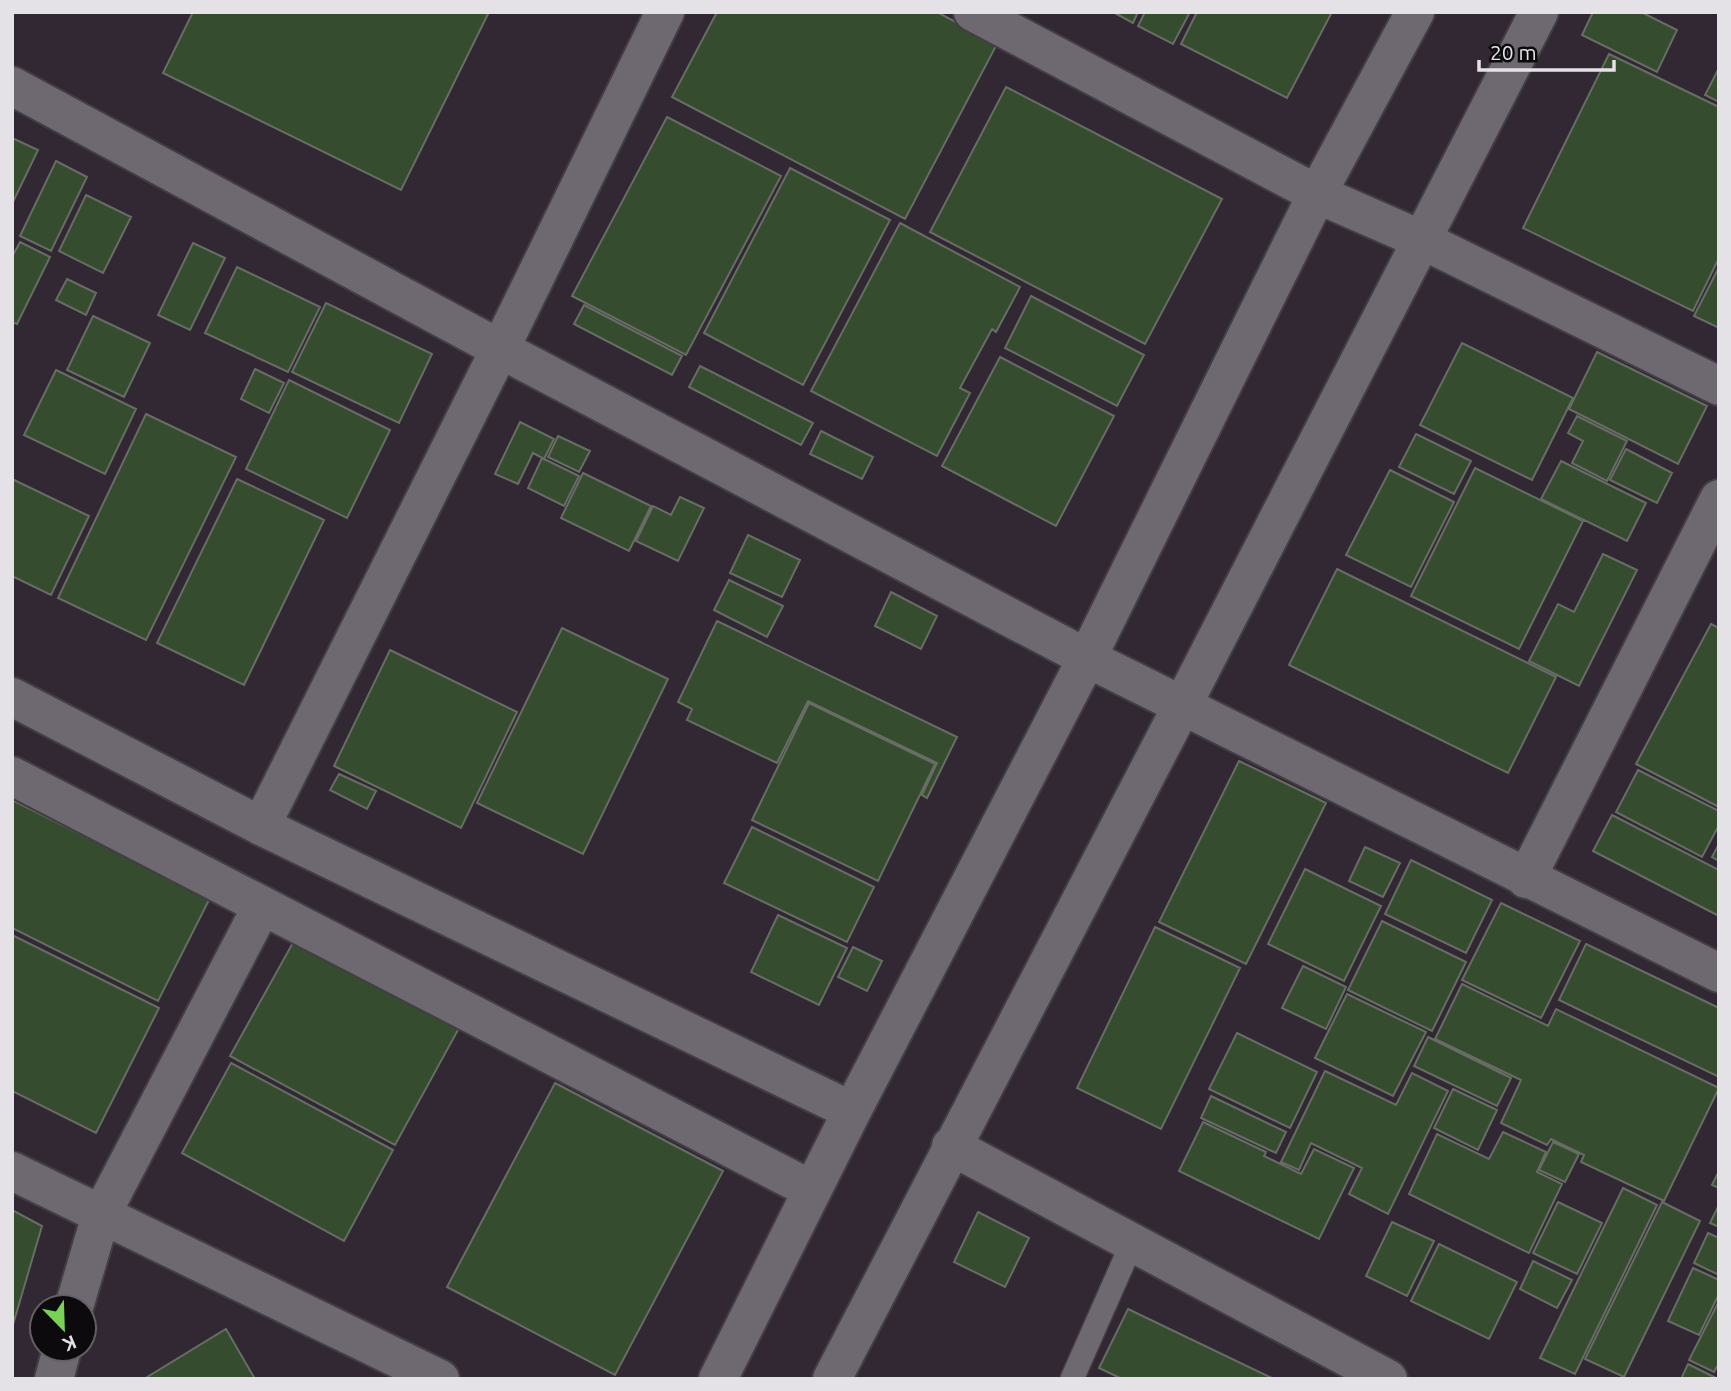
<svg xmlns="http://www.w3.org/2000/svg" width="1731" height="1391" font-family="Ubuntu,sans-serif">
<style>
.built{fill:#312834;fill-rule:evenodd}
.building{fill:#364c2e;stroke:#676d65;stroke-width:2}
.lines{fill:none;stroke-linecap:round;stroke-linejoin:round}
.lane-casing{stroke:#423e43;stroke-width:26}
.street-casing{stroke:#423e43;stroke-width:42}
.secondary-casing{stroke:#423e43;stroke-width:42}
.lane{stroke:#6e6870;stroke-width:23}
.street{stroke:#6e6870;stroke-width:38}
.secondary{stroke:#6e6870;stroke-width:38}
</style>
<rect width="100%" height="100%" fill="#252027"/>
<!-- built -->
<path class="built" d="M 12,12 L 1719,12 L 1719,1379 L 12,1379 ZM 42,1307 L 84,1307 L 84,1349 L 42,1349 Z"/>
<!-- building -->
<path class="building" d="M 193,12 L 489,12 L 401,190 L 163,73 Z
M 717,12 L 937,12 L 997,44 L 905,219 L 672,97 Z
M 1113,12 L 1138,12 L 1133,23 Z
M 1145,12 L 1190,12 L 1173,44 L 1138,26 Z
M 1197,12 L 1332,12 L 1287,98 L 1181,44 Z
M 1593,12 L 1641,12 L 1677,30 L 1657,72 L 1582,35 Z
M 1609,54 L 1719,107 L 1719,258 L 1693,311 L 1523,228 Z
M 1719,68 L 1719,102 L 1705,95 Z
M 1006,87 L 1222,199 L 1145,344 L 930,232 Z
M 667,117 L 781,176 L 686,355 L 572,296 Z
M 12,138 L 38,150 L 12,204 Z
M 56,161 L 87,177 L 51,251 L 20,236 Z
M 790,168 L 890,220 L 803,385 L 704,333 Z
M 86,195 L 131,217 L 103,273 L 59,251 Z
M 900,223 L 1020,287 L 996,332 L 992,329 L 960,388 L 970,393 L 937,456 L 811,391 Z
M 20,242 L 50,257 L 17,324 L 12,322 L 12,257 Z
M 193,243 L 225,258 L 190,330 L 158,315 Z
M 237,267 L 320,307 L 288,372 L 205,333 Z
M 1719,267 L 1719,328 L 1694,316 Z
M 67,279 L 96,293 L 86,315 L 56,300 Z
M 1031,296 L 1144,355 L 1117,406 L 1005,348 Z
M 326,303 L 432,354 L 399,423 L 292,372 Z
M 584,305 L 682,356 L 672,375 L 574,324 Z
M 93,316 L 150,343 L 124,397 L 67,370 Z
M 1462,343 L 1573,398 L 1532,480 L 1420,425 Z
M 1597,352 L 1707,406 L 1678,464 L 1569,409 Z
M 1000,357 L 1114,416 L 1056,526 L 942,466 Z
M 700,366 L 813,423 L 801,445 L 689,387 Z
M 255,369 L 284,383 L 269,413 L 241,399 Z
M 56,370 L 136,409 L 105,474 L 24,435 Z
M 289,380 L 390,430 L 347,518 L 246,469 Z
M 146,414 L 236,457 L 146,640 L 58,598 Z
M 1577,416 L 1627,441 L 1607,481 L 1572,463 L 1583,441 L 1568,433 Z
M 520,422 L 554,439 L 544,459 L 533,453 L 518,484 L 495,474 Z
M 821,431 L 873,457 L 862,479 L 810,454 Z
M 1416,434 L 1471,461 L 1454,494 L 1399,467 Z
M 558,436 L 590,451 L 579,472 L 548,457 Z
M 1626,449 L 1672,473 L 1657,503 L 1610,480 Z
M 542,458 L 579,476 L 564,506 L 528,488 Z
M 1561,461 L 1646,503 L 1627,541 L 1541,499 Z
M 1475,468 L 1583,521 L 1519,649 L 1411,596 Z
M 1390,470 L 1454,502 L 1411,587 L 1346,555 Z
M 583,473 L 651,506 L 629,551 L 561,518 Z
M 12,479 L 89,516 L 51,595 L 12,576 Z
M 237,479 L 324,520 L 244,685 L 157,643 Z
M 680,497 L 704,508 L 678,561 L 636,541 L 653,506 L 671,515 Z
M 748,535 L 800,560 L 782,597 L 730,573 Z
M 1603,554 L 1637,570 L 1579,686 L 1529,661 L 1558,604 L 1574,612 Z
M 1337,569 L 1556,677 L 1508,773 L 1289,665 Z
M 729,580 L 783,606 L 767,637 L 714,610 Z
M 891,592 L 937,616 L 921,649 L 875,626 Z
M 717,621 L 957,737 L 927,798 L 922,795 L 937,763 L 808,701 L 777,763 L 687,720 L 692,709 L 678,702 Z
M 1711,624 L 1719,628 L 1719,807 L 1636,764 Z
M 562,628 L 668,679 L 583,854 L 477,803 Z
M 390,650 L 517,712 L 461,828 L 334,766 Z
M 809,703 L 935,764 L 878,881 L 752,820 Z
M 1239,761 L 1326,803 L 1246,964 L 1159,922 Z
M 1638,770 L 1719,811 L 1719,825 L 1702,857 L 1616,812 Z
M 339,774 L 376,791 L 367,809 L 330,790 Z
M 12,800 L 210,898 L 158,1001 L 12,928 Z
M 1612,815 L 1719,870 L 1719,916 L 1593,851 Z
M 752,827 L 874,887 L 847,942 L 724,883 Z
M 1719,844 L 1719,861 L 1712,857 Z
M 1365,847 L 1400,863 L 1383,897 L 1349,881 Z
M 1411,860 L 1492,900 L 1466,953 L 1385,914 Z
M 1305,869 L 1381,906 L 1344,981 L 1268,944 Z
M 1501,903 L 1580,941 L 1541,1018 L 1462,980 Z
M 778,915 L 847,948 L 819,1005 L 751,972 Z
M 1382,921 L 1466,962 L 1432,1031 L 1348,990 Z
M 1155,927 L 1240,968 L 1161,1129 L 1077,1088 Z
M 300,930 L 464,1019 L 395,1145 L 230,1056 Z
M 12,935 L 159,1008 L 96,1133 L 12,1091 Z
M 1586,944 L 1719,1008 L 1719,1077 L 1559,1000 Z
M 853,947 L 882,961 L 867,991 L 838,977 Z
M 1303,966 L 1346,987 L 1326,1029 L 1282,1008 Z
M 1462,984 L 1548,1026 L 1556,1009 L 1719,1088 L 1664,1201 L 1581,1162 L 1584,1155 L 1551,1139 L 1547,1145 L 1501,1123 L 1521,1080 L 1435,1039 Z
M 1347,994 L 1426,1032 L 1393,1096 L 1315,1058 Z
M 1237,1033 L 1317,1072 L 1290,1128 L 1209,1089 Z
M 1428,1037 L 1511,1078 L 1497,1106 L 1414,1066 Z
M 231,1063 L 393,1150 L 344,1241 L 182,1153 Z
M 1325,1071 L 1396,1105 L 1412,1073 L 1448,1091 L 1388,1214 L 1349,1194 L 1362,1168 L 1311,1143 L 1299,1170 L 1281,1162 Z
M 555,1083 L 723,1171 L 615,1375 L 447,1287 Z
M 1453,1089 L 1497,1110 L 1478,1150 L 1434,1128 Z
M 1211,1096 L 1286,1132 L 1276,1153 L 1201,1118 Z
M 1203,1122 L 1266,1152 L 1264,1156 L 1301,1174 L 1314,1149 L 1354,1168 L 1319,1239 L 1179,1171 Z
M 1503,1132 L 1546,1152 L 1537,1172 L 1562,1184 L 1529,1253 L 1409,1194 L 1437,1134 L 1489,1159 Z
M 1553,1142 L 1579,1154 L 1565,1182 L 1539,1170 Z
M 1719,1171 L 1719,1188 L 1712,1185 Z
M 1623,1188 L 1657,1205 L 1575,1374 L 1540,1358 Z
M 1558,1202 L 1602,1223 L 1577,1274 L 1533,1253 Z
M 1662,1202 L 1700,1221 L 1624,1377 L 1585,1359 Z
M 1719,1205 L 1719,1227 L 1710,1223 Z
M 12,1210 L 42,1226 L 12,1328 Z
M 978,1212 L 1029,1238 L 1005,1287 L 954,1262 Z
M 1392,1222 L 1434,1241 L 1407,1296 L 1366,1276 Z
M 1708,1233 L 1719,1238 L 1719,1275 L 1694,1263 Z
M 1439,1244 L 1517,1282 L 1489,1339 L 1411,1301 Z
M 1533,1261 L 1572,1280 L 1557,1308 L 1520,1289 Z
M 1693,1268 L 1719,1280 L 1719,1294 L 1699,1335 L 1668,1321 Z
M 1719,1301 L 1719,1363 L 1714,1372 L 1689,1360 Z
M 1128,1309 L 1274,1379 L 1122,1379 L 1099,1368 Z
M 226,1329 L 255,1379 L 144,1379 Z
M 1688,1364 L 1718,1379 L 1681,1379 Z"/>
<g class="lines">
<defs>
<path id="lane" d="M 1072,1379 L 1132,1243"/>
<path id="street" d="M 261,826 L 500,349 L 665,12
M 951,1146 L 1388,1379
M 12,1171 L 440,1379
M 74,1307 L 101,1215 L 262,906
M 54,1379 L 62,1349"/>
<path id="secondary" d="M 973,12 L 1317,194 L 1422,240 L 1719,386
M 12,86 L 500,349 L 1087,658 L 1719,973
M 12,697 L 261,826 L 852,1111
M 12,776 L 812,1190
M 1526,879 L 1719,499
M 718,1379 L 852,1111 L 1087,658 L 1317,194 L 1415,12
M 832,1379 L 1183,704 L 1539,12"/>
</defs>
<!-- lane casing -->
<use href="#lane" class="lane-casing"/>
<!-- street casing -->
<use href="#street" class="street-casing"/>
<!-- secondary casing -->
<use href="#secondary" class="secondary-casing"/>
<!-- lane -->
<use href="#lane" class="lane"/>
<!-- street -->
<use href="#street" class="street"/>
<!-- secondary -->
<use href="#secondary" class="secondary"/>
</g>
<!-- border -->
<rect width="1731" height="1391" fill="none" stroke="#e5e2e7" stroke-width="28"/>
<!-- north arrow -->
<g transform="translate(63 1328) rotate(157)"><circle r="33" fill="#0d0a0d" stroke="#636064" stroke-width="2"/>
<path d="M0-5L12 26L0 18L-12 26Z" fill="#7ad157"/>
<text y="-10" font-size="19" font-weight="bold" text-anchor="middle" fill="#e5e2e7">K</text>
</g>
<!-- scale -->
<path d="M1479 60v10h135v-10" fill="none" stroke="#e5e2e7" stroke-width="3.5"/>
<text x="1490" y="60" font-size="21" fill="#e5e2e7" stroke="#0d0a0d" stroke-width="5" paint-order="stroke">20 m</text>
</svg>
